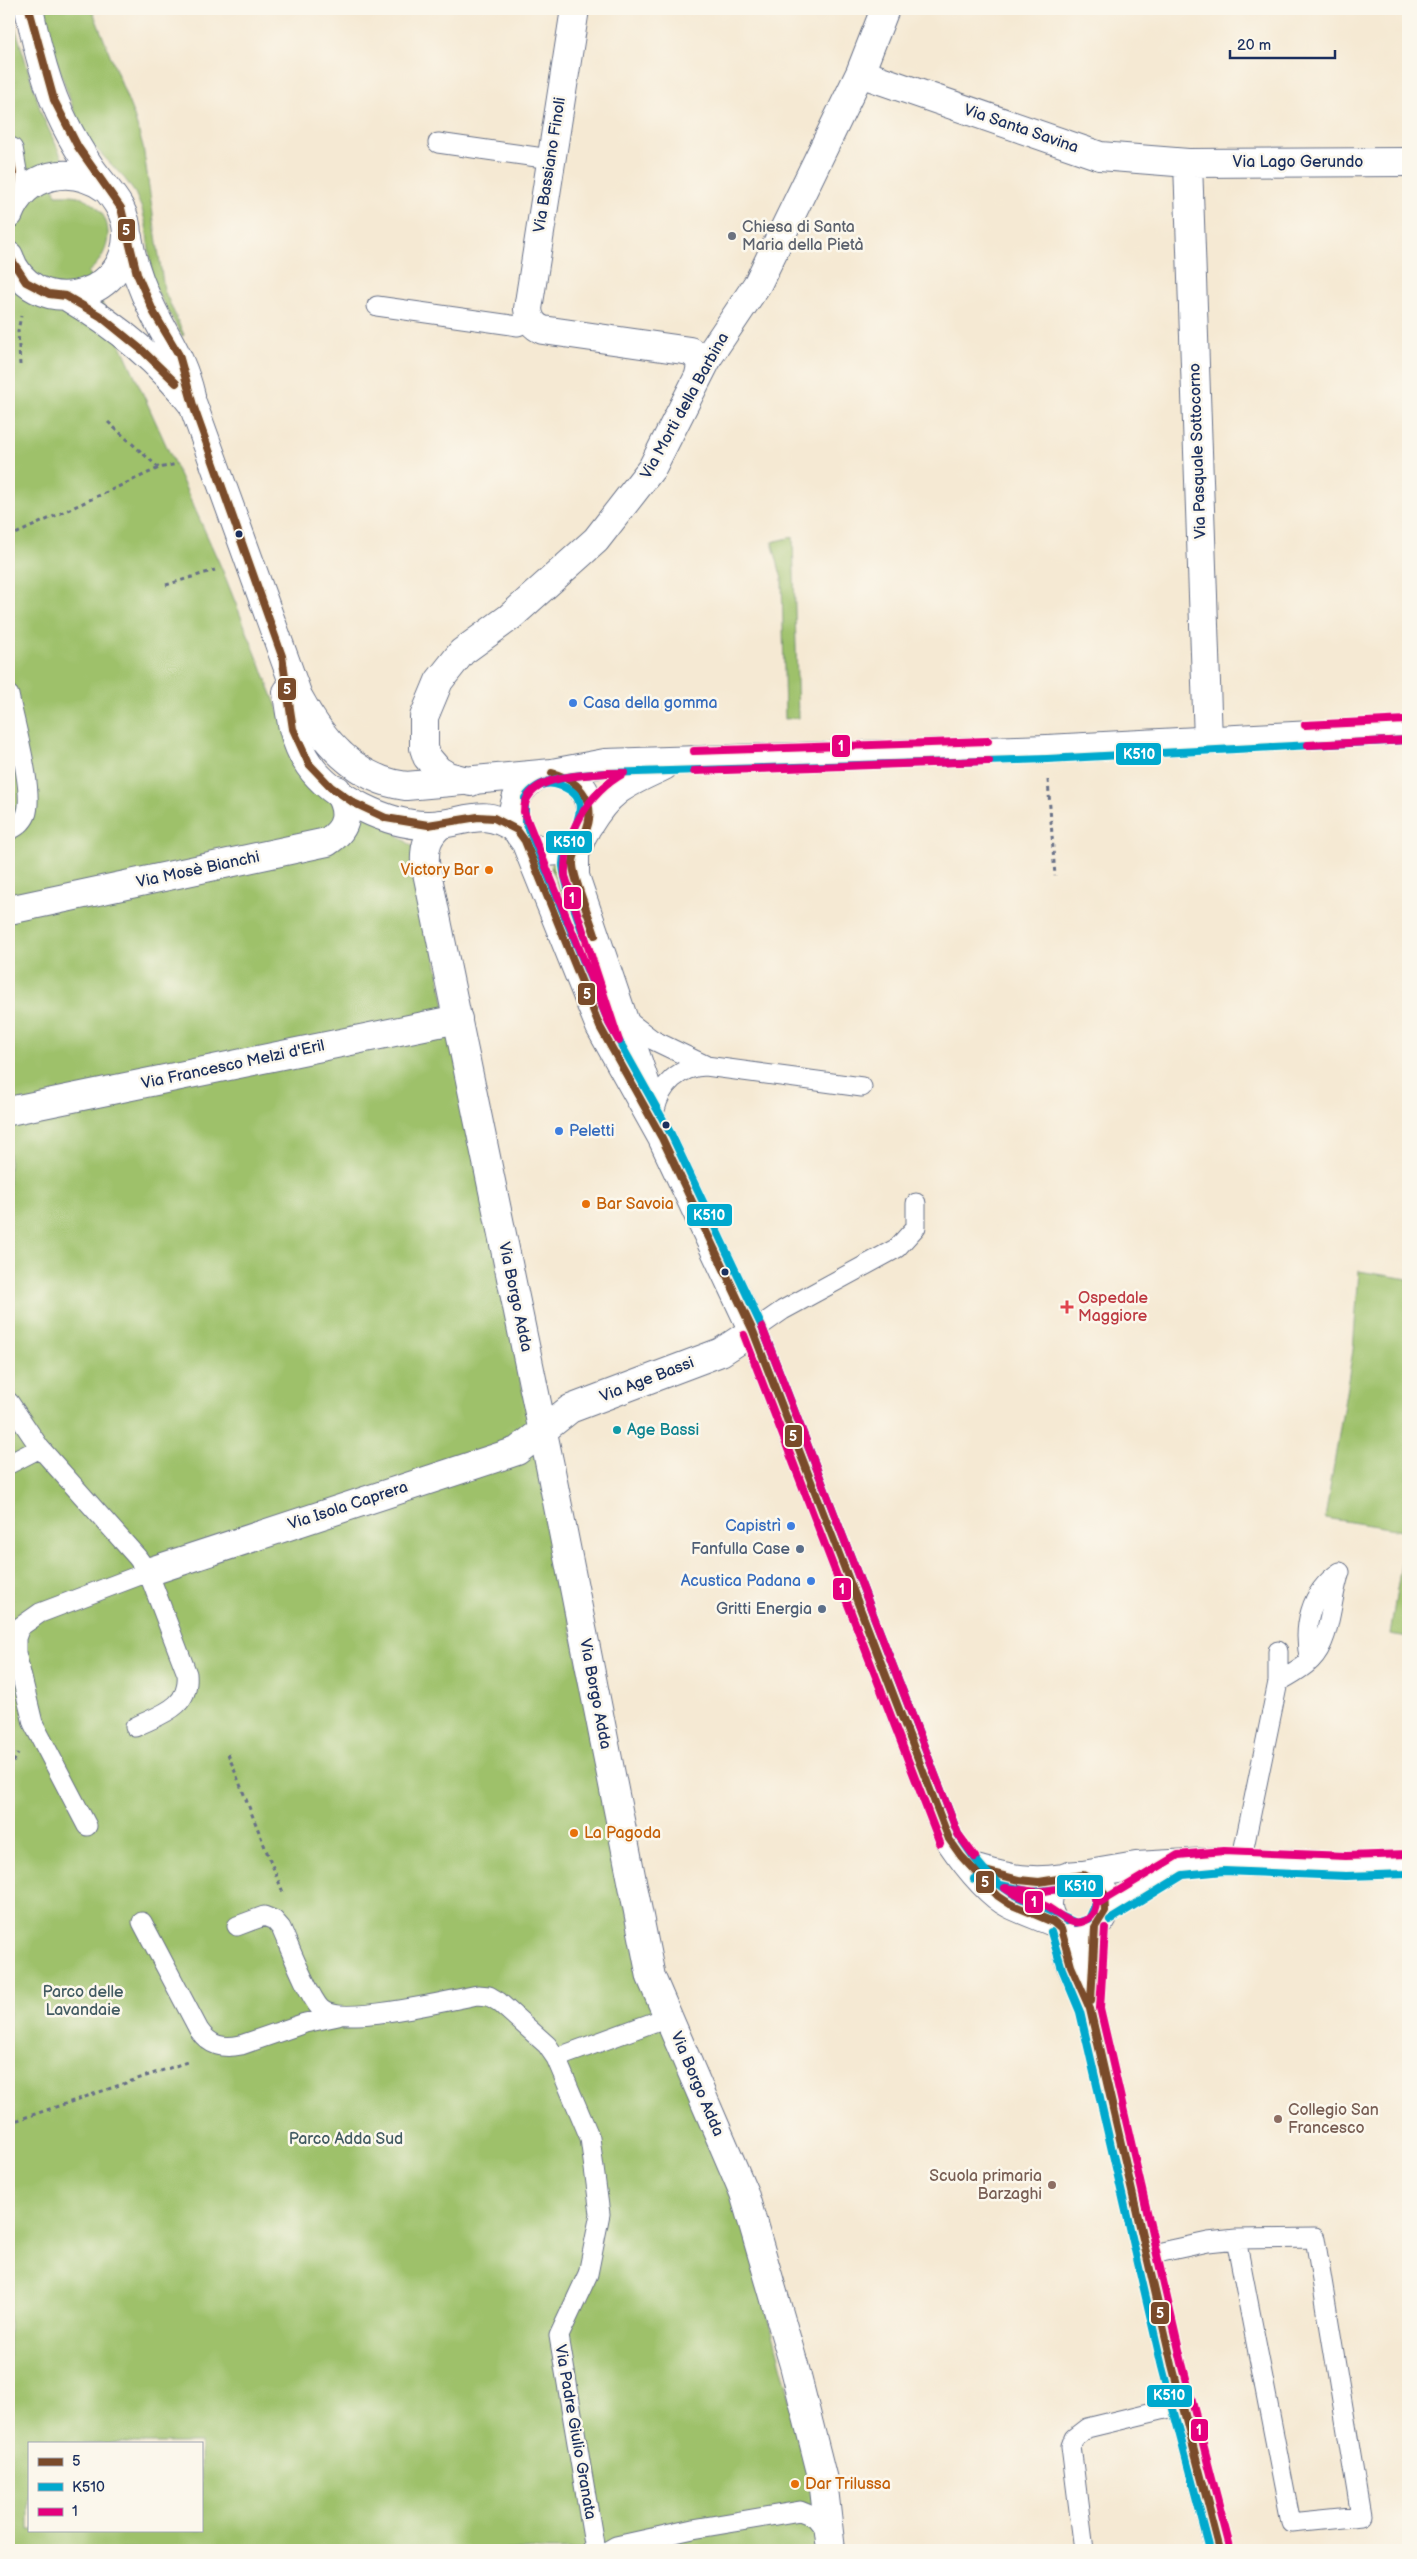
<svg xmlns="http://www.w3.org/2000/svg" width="1417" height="2559" font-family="'Balsamiq Sans',sans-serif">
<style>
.green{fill:#9ec16a;stroke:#5c7864;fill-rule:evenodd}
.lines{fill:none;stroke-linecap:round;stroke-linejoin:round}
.service-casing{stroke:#677087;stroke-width:21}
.minor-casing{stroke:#677087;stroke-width:30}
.tertiary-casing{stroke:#677087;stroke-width:30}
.path{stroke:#677087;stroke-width:3;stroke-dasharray:4 4;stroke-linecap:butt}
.service{stroke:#fff;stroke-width:19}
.minor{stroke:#fff;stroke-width:28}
.tertiary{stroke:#fff;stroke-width:28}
.bus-1-casing{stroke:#fbf7ec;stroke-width:11}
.bus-2-casing{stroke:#fbf7ec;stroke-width:11}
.bus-3-casing{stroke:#fbf7ec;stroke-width:11}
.bus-1{stroke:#7a4b2a;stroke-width:8}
.bus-2{stroke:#00a9ce;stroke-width:8}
.bus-3{stroke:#e5007d;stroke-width:8}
.worship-dot{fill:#6b7280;stroke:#fbf7ec;stroke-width:2}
.bus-dot{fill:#1b2f5e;stroke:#fbf7ec;stroke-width:2}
.shop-dot{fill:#3f7fe0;stroke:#fbf7ec;stroke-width:2}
.food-dot{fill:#e8710a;stroke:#fbf7ec;stroke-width:2}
.health-dot{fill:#e0444e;stroke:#fbf7ec;stroke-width:2}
.culture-dot{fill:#0f9aa8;stroke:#fbf7ec;stroke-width:2}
.service-dot{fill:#5c6f8a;stroke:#fbf7ec;stroke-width:2}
.education-dot{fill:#8d6e63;stroke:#fbf7ec;stroke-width:2}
.labels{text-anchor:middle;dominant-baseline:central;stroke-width:5;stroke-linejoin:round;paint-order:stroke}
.street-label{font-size:16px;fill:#1b2f5e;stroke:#fbf7ec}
.worship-label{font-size:16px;fill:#5b616d;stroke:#fbf7ec;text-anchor:start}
.shop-label{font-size:16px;fill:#366cbe;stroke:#fbf7ec;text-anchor:start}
.food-label{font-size:16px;fill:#c56008;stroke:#fbf7ec;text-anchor:start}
.health-label{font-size:16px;fill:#be3a42;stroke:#fbf7ec;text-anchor:start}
.culture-label{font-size:16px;fill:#0d838f;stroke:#fbf7ec;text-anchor:start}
.service-label{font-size:16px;fill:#4e5e75;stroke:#fbf7ec;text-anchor:end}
.park-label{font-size:16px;fill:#425b62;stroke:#fbf7ec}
.education-label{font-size:16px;fill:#785e54;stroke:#fbf7ec;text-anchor:start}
.line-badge{stroke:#fbf7ec;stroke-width:2}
.badge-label{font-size:14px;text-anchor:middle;font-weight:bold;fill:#fff}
</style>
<rect width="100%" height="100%" fill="#fbf7ec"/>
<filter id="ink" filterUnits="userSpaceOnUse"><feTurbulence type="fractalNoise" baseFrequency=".02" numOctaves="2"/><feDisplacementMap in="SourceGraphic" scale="10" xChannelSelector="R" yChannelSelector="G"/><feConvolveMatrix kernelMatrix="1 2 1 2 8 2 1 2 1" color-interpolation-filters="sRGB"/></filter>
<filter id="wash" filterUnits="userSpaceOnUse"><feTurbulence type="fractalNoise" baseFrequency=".0096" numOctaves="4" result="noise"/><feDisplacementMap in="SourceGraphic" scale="20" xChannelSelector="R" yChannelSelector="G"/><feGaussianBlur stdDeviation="1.12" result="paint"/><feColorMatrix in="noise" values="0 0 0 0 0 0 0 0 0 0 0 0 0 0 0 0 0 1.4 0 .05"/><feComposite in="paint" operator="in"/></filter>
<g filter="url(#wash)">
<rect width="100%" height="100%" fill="#f5e9d3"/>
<!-- green -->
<path class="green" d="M 43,9 L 92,9 L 134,116 L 143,146 L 164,290 L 184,335 L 182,336 L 153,284 L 146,225 L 142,209 L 135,193 L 125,179 L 90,142 L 74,111 L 49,40 Z
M 9,15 L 13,20 L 42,115 L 63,160 L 64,163 L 45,167 L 56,195 C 65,195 74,194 83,198 C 117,213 114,252 88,272 L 222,569 L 283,722 L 322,774 L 413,847 L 640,1970 L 736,2194 L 817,2501 L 822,2550 L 9,2550 ZM 29,2443 L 201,2443 L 201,2530 L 29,2530 Z
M 793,537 L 798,718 L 785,719 L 782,579 L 772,542 Z
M 558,862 L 561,865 L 595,958 L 587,960 L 551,868 L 552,863 Z
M 1359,1271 L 1408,1279 L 1408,1531 L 1325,1518 L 1353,1350 Z
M 1402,1558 L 1408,1559 L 1408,1637 L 1390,1634 Z"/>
</g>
<g filter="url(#ink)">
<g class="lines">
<defs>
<path id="service" d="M 438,143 L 551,159
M 377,306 L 518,326 L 531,321
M 9,695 C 14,721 35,793 26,815 C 23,822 16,828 9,830
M 624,1018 L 653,1040 L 705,1065
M 655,1110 C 661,1084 679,1067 706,1066 L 862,1087
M 753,1331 L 783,1310 L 897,1248 L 916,1227 L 916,1203
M 9,1402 L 40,1448 L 137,1557 L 148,1572 L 187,1674 C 190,1708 161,1714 135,1727
M 9,1464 L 40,1448
M 1310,1661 C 1302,1627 1310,1592 1340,1572
M 1278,1682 C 1289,1676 1302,1669 1311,1660 C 1332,1639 1330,1599 1340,1572
M 87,1826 L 33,1723 L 16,1653 L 16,1638 L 20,1627 L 40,1613 L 148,1572
M 1241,1862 L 1278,1682 L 1278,1651
M 142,1922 L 199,2030 C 210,2046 223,2049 241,2045 L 305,2023 L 338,2016
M 237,1926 L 264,1916 L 274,1920 L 281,1928 C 290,1948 307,1993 320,2008 C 339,2028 449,2000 478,1995 L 489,1996 L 499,2002 L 547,2045 L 556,2058 L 590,2138 L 600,2214 L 588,2274 L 559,2336 L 595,2550
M 556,2058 L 668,2017
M 1148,2255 L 1208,2242 L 1236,2239 L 1315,2238 L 1361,2516 L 1291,2523 L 1236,2239
M 609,2550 L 616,2546 L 693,2529 L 800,2511 L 815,2517 L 829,2534
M 1084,2550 L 1071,2446 L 1074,2438 L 1087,2428 L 1182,2405"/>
<path id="minor" d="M 575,9 L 528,309 C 529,319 533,326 543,330 L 690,351 C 700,358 702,363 699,375
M 860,73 L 1100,156 L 1188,163 L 1408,162
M 1188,163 L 1208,740
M 471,782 L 448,776 L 438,770 L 427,757 L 424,748 L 424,717 L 439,681 L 462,652 L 510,617 L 596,540 L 652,468 L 709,356 L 758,283 L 860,73 L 885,9
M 441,824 C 428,835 424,846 425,863 L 550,1466 L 651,1977 L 744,2193 L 794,2365 L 823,2480 L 831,2550
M 9,910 L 327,842 C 349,828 350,811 337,790
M 9,1111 L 458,1019
M 148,1572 L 517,1451 L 570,1409 L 721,1352 L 753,1331
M 1083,1875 L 1136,1866 L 1224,1861 L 1346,1866 L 1408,1864
M 1105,1911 L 1179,1866"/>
<path id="tertiary" d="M 9,151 L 13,174 L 9,211
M 9,214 C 25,173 71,164 105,188
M 128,237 C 132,263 141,287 153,311 C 169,343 182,358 191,396
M 9,256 C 31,320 126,302 127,235 C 127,207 107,191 92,170 C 82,155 73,140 65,124 C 47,89 37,47 29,9
M 66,296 C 115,325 159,360 193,405 L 298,696 C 321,739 356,780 406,786 L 552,773 C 561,774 570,776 577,782 C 599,803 592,842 561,850 C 519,862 490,802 539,775
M 287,692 C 290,717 294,744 309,765 C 332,798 389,826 429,825 C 466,824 481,805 517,830
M 552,773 L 605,763 L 1047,749 L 1408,730
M 588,826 C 611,788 626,784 664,766
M 582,837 L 575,854 L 575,876 L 647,1088
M 525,841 L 600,1027 L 662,1138 L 753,1331 L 949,1839 C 964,1861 987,1892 1010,1904 C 1024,1911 1039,1916 1053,1922
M 972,1868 C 1007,1877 1026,1884 1063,1878
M1048 1904a29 29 0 1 1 58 0a29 29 0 1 1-58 0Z
M 1061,1929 L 1071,1966 L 1090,2009 L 1172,2365 L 1220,2550
M 1090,2005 L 1095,1927"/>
</defs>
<!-- service casing -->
<use href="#service" class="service-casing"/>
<!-- minor casing -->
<use href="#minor" class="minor-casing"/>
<!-- tertiary casing -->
<use href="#tertiary" class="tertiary-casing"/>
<!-- path -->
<path class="path" d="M 20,365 L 18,331 L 21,316
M 108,422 L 159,468
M 9,537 L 159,468 L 177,464
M 166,585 L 215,570
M 1048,780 L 1055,876
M 228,1754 L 284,1895
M 9,1769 L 18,1754
M 9,2123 L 190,2061"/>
<!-- service -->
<use href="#service" class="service"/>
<!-- minor -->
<use href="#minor" class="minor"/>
<!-- tertiary -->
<use href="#tertiary" class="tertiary"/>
<defs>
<path id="bus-1" d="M 29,9 L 54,100 L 78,147 L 121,208 L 137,274 L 154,313 L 179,355 L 193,405 L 282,656 L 293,729 L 309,764 L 331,787 L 354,803 L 386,818 L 428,825 L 478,817 L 494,818 L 517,830 L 525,841 L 600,1027 L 662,1138 L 753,1331 L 949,1839 L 961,1856 L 998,1896 L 1010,1904 L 1053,1922 L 1061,1929 L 1071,1966 L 1090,2009 L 1172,2365 L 1220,2550
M 9,151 L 13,174 L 9,214
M 9,256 L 26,282 L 49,294 L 66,296 L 100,316 L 143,351 L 176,383
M 552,773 C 581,781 598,803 585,833 C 581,842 572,854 573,865 C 574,881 590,918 595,935
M 978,1869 L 1019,1880 L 1039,1882 L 1083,1875 L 1099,1885 L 1104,1893 L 1105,1911 L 1095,1927 L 1091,2001"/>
<path id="bus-2" d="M 531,791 C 538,785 546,782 555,784 C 607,797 561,840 563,866 C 565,886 578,917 584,937
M 974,1879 L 1032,1892 L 1084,1886 L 1092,1892 L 1096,1903 L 1089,1919 L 1076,1923 L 1030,1902
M 1110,1920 L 1183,1875 L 1224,1871 L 1346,1876 L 1408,1874
M 1067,1921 C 1053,1909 1036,1905 1019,1897 C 992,1884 974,1859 958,1834 L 762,1327 L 671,1134 L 609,1023 L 525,820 L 525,798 C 539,775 582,775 606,773 L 1047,759 L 1408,740
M 1051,1932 L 1062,1969 L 1080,2012 L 1162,2367 L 1210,2550"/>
<path id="bus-3" d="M 1305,725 L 1407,720
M 1308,745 L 1408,740
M 694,751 L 988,741
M 694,771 L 989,761
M 606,773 L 624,773 C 588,793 563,835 565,876 L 619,1041 L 609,1023 L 524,812 C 524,775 578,776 606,773 Z
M 762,1327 L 958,1834 L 975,1857
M 744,1335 L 940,1843
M 1078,1886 L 1090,1889 L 1096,1902 C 1096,1909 1094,1915 1088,1919 C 1072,1930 1058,1912 1045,1906 C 1031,1900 1017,1897 1005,1888 L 1037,1892 Z
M 1100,1902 L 1178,1855 L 1224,1851 L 1346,1856 L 1408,1854
M 1105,1928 L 1100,2008 L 1182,2363 L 1230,2547"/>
</defs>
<!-- bus-1 casing -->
<use href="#bus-1" class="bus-1-casing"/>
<!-- bus-2 casing -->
<use href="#bus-2" class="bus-2-casing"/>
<!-- bus-3 casing -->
<use href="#bus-3" class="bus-3-casing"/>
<!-- bus-1 -->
<use href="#bus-1" class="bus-1"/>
<!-- bus-2 -->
<use href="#bus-2" class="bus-2"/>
<!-- bus-3 -->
<use href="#bus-3" class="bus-3"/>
</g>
</g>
<!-- markers -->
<circle class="worship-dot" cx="732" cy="236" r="5"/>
<g class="bus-dot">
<circle cx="239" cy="534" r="4.5"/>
<circle cx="666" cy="1125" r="4.5"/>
<circle cx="725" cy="1272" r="4.5"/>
</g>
<g class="shop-dot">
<circle cx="573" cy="703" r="5"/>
<circle cx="559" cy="1131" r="5"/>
<circle cx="791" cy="1526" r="5"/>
<circle cx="811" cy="1581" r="5"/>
</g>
<g class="food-dot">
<circle cx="489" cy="870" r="5"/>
<circle cx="586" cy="1204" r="5"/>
<circle cx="574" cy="1833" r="5"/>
<circle cx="795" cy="2484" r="5"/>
</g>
<path class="health-dot" d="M1064.5 1299.5h5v5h5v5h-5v5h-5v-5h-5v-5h5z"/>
<circle class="culture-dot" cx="617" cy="1430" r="5"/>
<g class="service-dot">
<circle cx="800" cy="1549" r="5"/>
<circle cx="822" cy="1609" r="5"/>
</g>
<g class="education-dot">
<circle cx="1278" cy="2119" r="5"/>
<circle cx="1052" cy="2185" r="5"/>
</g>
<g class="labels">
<!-- street labels -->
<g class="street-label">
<text transform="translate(1021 129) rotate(19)">Via Santa Savina</text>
<text x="1298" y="162">Via Lago Gerundo</text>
<text transform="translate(550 165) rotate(-81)">Via Bassiano Finoli</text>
<text transform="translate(685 406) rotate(-61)">Via Morti della Barbina</text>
<text transform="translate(1198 451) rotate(-92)">Via Pasquale Sottocorno</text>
<text transform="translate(198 870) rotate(-12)">Via Mosè Bianchi</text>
<text transform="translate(233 1065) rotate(-12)">Via Francesco Melzi d'Eril</text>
<text transform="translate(515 1297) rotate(78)">Via Borgo Adda</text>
<text transform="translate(647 1380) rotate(-21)">Via Age Bassi</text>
<text transform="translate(348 1506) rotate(-18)">Via Isola Caprera</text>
<text transform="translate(595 1694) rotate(79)">Via Borgo Adda</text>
<text transform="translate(697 2084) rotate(67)">Via Borgo Adda</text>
<text transform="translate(575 2432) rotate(80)">Via Padre Giulio Granata</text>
</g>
<!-- worship labels -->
<g class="worship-label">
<text x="742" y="227">Chiesa di Santa<tspan x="742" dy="18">Maria della Pietà</tspan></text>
</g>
<!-- shop labels -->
<g class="shop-label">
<text x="583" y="703">Casa della gomma</text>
<text x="569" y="1131">Peletti</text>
<text x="781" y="1526" text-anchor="end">Capistrì</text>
<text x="801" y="1581" text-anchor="end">Acustica Padana</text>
</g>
<!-- food labels -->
<g class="food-label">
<text x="479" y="870" text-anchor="end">Victory Bar</text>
<text x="596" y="1204">Bar Savoia</text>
<text x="584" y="1833">La Pagoda</text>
<text x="805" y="2484">Dar Trilussa</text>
</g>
<!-- health labels -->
<g class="health-label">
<text x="1078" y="1298">Ospedale<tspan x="1078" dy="18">Maggiore</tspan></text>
</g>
<!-- culture labels -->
<g class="culture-label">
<text x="627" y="1430">Age Bassi</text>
</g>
<!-- service labels -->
<g class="service-label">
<text x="790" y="1549">Fanfulla Case</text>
<text x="812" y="1609">Gritti Energia</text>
</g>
<!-- park labels -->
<g class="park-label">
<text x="83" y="1992">Parco delle<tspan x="83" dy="18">Lavandaie</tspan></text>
<text x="346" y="2139">Parco Adda Sud</text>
</g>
<!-- education labels -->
<g class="education-label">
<text x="1288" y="2110">Collegio San<tspan x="1288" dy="18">Francesco</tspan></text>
<text x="1042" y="2176" text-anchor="end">Scuola primaria<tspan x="1042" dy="18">Barzaghi</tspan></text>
</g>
</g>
<g class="line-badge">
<rect x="117" y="218" width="19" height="24" rx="5" fill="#7a4b2a"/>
<rect x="277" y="677" width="20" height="24" rx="5" fill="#7a4b2a"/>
<rect x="831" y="734" width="20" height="24" rx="5" fill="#e5007d"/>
<rect x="1115" y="742" width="47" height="24" rx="5" fill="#00a9ce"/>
<rect x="545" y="830" width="48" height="24" rx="5" fill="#00a9ce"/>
<rect x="563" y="886" width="19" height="24" rx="5" fill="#e5007d"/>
<rect x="577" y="982" width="19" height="24" rx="5" fill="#7a4b2a"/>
<rect x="686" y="1203" width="47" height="24" rx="5" fill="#00a9ce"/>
<rect x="784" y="1424" width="19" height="24" rx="5" fill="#7a4b2a"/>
<rect x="832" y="1577" width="20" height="24" rx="5" fill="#e5007d"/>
<rect x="975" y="1870" width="20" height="24" rx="5" fill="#7a4b2a"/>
<rect x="1056" y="1874" width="48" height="24" rx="5" fill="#00a9ce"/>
<rect x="1024" y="1890" width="20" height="24" rx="5" fill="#e5007d"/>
<rect x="1150" y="2301" width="20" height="24" rx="5" fill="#7a4b2a"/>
<rect x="1146" y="2384" width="47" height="24" rx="5" fill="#00a9ce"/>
<rect x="1190" y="2418" width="19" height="24" rx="5" fill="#e5007d"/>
</g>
<g class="badge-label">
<text x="126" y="235">5</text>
<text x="287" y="694">5</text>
<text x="841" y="751">1</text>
<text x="1139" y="759">K510</text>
<text x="569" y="847">K510</text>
<text x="572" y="903">1</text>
<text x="587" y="999">5</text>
<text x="709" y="1220">K510</text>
<text x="793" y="1441">5</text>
<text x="842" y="1594">1</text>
<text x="985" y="1887">5</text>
<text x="1080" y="1891">K510</text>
<text x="1034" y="1907">1</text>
<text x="1160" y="2318">5</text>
<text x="1169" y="2400">K510</text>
<text x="1199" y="2435">1</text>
</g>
<!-- margin -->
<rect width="1417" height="2559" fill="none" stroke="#fbf7ec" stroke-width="30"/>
<!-- legend -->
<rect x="28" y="2442" width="175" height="90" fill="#fbf7ec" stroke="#a1a7b3"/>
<rect x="38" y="2458" width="25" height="8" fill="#7a4b2a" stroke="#a1a7b3"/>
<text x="72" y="2466" font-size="15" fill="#1b2f5e">5</text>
<rect x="38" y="2483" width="25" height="8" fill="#00a9ce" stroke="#a1a7b3"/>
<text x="72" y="2492" font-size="15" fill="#1b2f5e">K510</text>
<rect x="38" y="2508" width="25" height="8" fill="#e5007d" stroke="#a1a7b3"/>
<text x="72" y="2516" font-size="15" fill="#1b2f5e">1</text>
<!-- scale -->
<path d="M1230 50v8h105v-8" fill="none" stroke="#1b2f5e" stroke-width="2.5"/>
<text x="1237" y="50" font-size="15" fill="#1b2f5e" stroke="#fbf7ec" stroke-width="4" paint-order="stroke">20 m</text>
</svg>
